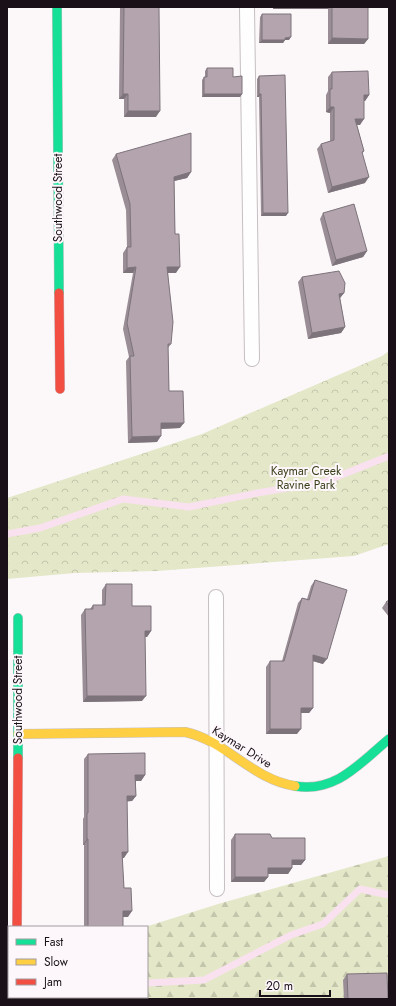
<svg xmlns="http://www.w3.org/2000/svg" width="396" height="1006" font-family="Jost,sans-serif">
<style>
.forest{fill:url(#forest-firs)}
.park{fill:url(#park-crowns)}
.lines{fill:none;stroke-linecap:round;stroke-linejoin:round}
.stream{stroke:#f9e1f0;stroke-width:7}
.lane-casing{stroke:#c5bec2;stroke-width:16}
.street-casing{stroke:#c5bec2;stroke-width:24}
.fast-casing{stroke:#c5bec2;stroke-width:10}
.slow-casing{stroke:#c5bec2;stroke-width:10}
.jam-casing{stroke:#c5bec2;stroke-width:10}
.lane{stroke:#fffefe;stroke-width:14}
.street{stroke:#fffefe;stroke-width:22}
.fast{stroke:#16e098;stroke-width:9}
.slow{stroke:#ffcf43;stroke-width:9}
.jam{stroke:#f24e42;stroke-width:9}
.wall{fill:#9a8d96}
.shaded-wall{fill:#7d737a}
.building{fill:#b3a4ae;stroke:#7d737a}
.labels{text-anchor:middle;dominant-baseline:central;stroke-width:4;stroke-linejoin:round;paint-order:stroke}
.street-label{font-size:12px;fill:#1a1017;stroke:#fdf7fb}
.park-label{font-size:12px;fill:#3c411c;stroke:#fdf7fb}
</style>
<defs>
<pattern id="forest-firs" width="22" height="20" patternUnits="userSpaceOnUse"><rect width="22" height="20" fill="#e4e8c8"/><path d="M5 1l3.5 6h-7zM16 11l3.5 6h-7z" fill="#c3c6ab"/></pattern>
<pattern id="park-crowns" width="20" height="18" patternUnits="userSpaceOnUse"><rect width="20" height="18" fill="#e4e8c8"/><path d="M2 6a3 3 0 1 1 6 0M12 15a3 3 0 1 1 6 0" fill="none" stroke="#c3c6ab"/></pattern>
</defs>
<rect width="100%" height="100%" fill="#fcf8fa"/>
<!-- forest -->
<path class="forest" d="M 389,856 L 389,999 L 78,999 L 78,997 L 147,997 L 147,927 L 145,927 L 218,904 Z"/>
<!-- park -->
<path class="park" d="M 389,351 L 389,544 L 354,556 L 157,571 L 75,573 L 7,579 L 7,498 L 202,434 L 382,356 Z"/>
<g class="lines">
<!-- stream -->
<path class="stream" d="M 7,534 L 40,528 L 123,499 L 189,507 L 257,493 L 324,482 L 389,456
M 147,983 L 204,980 L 291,935 L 323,924 L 360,889 L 389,895"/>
<defs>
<path id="lane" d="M 247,7 L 252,359
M 216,597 L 217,889"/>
<path id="street" d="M 16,999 L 16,997"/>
<path id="fast" d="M 57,7 L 59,293
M 18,758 L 18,618
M 295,786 C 336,793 360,763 389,739"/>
<path id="slow" d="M 18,734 L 185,732 C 227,741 251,779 295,786"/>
<path id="jam" d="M 59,293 L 60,389
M 17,927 L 18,758"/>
</defs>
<!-- lane casing -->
<use href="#lane" class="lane-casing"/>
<!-- street casing -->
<use href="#street" class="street-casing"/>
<!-- fast casing -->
<use href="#fast" class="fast-casing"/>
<!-- slow casing -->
<use href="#slow" class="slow-casing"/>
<!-- jam casing -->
<use href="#jam" class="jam-casing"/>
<!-- lane -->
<use href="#lane" class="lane"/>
<!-- street -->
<use href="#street" class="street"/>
<!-- fast -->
<use href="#fast" class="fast"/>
<!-- slow -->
<use href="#slow" class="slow"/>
<!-- jam -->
<use href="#jam" class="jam"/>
</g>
<!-- wall -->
<path class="wall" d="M 120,7 L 167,7 L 159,7 L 156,117 L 124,117 L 124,99 L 119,99 Z
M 273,7 L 368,7 L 368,39 L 364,44 L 328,44 L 328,9 L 273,9 Z
M 262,14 L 289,40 L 285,40 L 283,43 L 259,43 L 260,17 Z
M 207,68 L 233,77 L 242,94 L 240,97 L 202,97 L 202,80 L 204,77 L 205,77 L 205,71 Z
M 332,72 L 369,95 L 365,101 L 364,101 L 360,125 L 357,125 L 364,151 L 362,154 L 365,183 L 328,193 L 317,149 L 321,144 L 330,141 L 330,113 L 326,112 L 326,95 L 328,91 L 328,77 Z
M 259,76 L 286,216 L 261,216 L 259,97 L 257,97 L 257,79 Z
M 116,154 L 191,172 L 187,178 L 174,181 L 176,273 L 168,273 L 171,344 L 168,348 L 169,391 L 180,428 L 161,429 L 157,442 L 128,443 L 126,361 L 129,357 L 123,329 L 133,273 L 123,273 L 123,253 L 127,247 L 126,210 L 112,160 Z
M 323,213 L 367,251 L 363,257 L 332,266 L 320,219 Z
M 302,277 L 344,293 L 340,298 L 345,327 L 341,333 L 308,339 L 298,282 Z
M 315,580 L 323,664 L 313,661 L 313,708 L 309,713 L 301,713 L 297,734 L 266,734 L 266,667 L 270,661 L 282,661 L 298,603 L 302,598 L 307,599 L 311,586 Z
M 106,584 L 132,606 L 151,631 L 147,637 L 145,637 L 142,701 L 83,702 L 81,615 L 85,609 L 90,609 L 93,605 L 102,605 L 102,590 Z
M 389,600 L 389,617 L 382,608 L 386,602 Z
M 88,754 L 145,775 L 141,781 L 136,781 L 136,796 L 132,801 L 127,801 L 124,858 L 122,858 L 124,888 L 128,917 L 123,917 L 123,927 L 84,927 L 84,845 L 83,845 L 83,819 L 84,817 L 84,759 Z
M 235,834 L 272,838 L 305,860 L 301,865 L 292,865 L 292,868 L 288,874 L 268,874 L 268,877 L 264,882 L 231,882 L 231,840 Z
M 347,974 L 388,999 L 344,999 L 343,980 Z"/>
<!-- shaded-wall -->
<path class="shaded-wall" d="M 274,7 L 330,7 L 328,9 L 273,9 Z
M 291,37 L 289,40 L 285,40 L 283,43 L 259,43 L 262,40 Z
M 332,38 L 368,39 L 364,44 L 328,44 Z
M 123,94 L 128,94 L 124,99 L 119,99 Z
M 204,94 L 242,94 L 240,97 L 202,97 Z
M 259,94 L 261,94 L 259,97 L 257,97 Z
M 364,95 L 369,95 L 365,101 L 360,101 Z
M 330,107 L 334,107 L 330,113 L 326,112 Z
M 128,111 L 160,111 L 156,117 L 124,117 Z
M 355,119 L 364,119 L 360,125 L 351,125 Z
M 191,172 L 187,178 L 170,182 L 174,177 Z
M 369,177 L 365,183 L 328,193 L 332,187 Z
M 263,213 L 288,213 L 286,216 L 261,216 Z
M 367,251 L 363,257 L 332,266 L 336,260 Z
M 136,267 L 133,273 L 123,273 L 127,268 Z
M 167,267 L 180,267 L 176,273 L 164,273 Z
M 344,293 L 340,298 L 339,294 Z
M 345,327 L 341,333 L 308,339 L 312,333 Z
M 161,423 L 184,423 L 180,428 L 157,429 Z
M 161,436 L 157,442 L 128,443 L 132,437 Z
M 145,631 L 151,631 L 147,637 L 141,636 Z
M 313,655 L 327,659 L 323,664 L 309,660 Z
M 87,696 L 146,696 L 142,701 L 83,702 Z
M 301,708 L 313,708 L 309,713 L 297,713 Z
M 270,729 L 301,729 L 297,734 L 266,734 Z
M 135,775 L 145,775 L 141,781 L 131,781 Z
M 127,796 L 136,796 L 132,801 L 123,802 Z
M 87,839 L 88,839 L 84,845 L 83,845 Z
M 122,852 L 128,852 L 124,858 L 118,858 Z
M 292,860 L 305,860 L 301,865 L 288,865 Z
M 268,868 L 292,868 L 288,874 L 264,874 Z
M 235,877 L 268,877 L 264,882 L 231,882 Z
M 123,911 L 132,911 L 128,917 L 119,917 Z"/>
<!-- building -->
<path class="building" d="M 124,7 L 159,7 L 160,111 L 128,111 L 128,94 L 123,94 Z
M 332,7 L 368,7 L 368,39 L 332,38 Z
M 262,14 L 291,14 L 291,37 L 285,38 L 285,40 L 262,40 Z
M 207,68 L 233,68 L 233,77 L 242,76 L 242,94 L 204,94 L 204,77 L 207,77 Z
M 368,71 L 369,95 L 364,95 L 364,119 L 355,119 L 364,151 L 362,152 L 369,177 L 332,187 L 321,144 L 334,140 L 334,107 L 330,107 L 330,89 L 332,89 L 332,72 Z
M 285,75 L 288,213 L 263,213 L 261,94 L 259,94 L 259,76 Z
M 191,133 L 191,172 L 174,177 L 175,234 L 179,234 L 180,267 L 167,267 L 173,322 L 171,344 L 168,344 L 169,391 L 183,391 L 184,423 L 161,423 L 161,436 L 132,437 L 130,356 L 134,356 L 127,323 L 136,267 L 127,268 L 127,247 L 131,247 L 130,204 L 116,154 Z
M 354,204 L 367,251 L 336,260 L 323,213 Z
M 339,271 L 345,283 L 344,293 L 339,294 L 345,327 L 312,333 L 302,277 Z
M 315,580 L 347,590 L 327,659 L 313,655 L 313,708 L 301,708 L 301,729 L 270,729 L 270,661 L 284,661 L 302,598 L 309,600 Z
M 106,584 L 132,584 L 132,606 L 151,606 L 151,631 L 145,631 L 146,696 L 87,696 L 85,609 L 93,609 L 93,605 L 105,605 Z
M 389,600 L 389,606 L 386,602 Z
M 145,753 L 145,775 L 135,775 L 136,796 L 127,796 L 128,852 L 122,852 L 124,888 L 131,888 L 132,911 L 123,911 L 123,927 L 88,927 L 88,839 L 87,839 L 87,813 L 88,813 L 88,754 Z
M 235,834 L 270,834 L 272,838 L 305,838 L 305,860 L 292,860 L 292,868 L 268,868 L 268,877 L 235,877 Z
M 387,973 L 388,999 L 348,999 L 347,974 Z"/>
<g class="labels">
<!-- street labels -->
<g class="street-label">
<text transform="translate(58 198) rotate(-90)">Southwood Street</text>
<text transform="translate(18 700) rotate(-90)">Southwood Street</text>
<text transform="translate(242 747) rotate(32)">Kaymar Drive</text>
</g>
<!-- park labels -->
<g class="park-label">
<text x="306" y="471">Kaymar Creek<tspan x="306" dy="14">Ravine Park</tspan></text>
</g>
</g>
<!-- border -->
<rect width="396" height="1006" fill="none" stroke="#1a1017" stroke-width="16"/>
<!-- legend -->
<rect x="8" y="926" width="140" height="72" fill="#fdf7fb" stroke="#a29ba0"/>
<rect x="16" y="939" width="20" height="6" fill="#16e098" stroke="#a29ba0"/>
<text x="44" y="946" font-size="12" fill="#1a1017">Fast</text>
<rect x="16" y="959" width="20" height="6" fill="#ffcf43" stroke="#a29ba0"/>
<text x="44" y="966" font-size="12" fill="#1a1017">Slow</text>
<rect x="16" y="979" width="20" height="6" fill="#f24e42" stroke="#a29ba0"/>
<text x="44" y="986" font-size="12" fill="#1a1017">Jam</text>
<!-- scale -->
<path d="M260 990v6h70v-6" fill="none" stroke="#1a1017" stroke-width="2"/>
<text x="266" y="990" font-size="12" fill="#1a1017" stroke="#fdf7fb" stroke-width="3" paint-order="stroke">20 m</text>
</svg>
